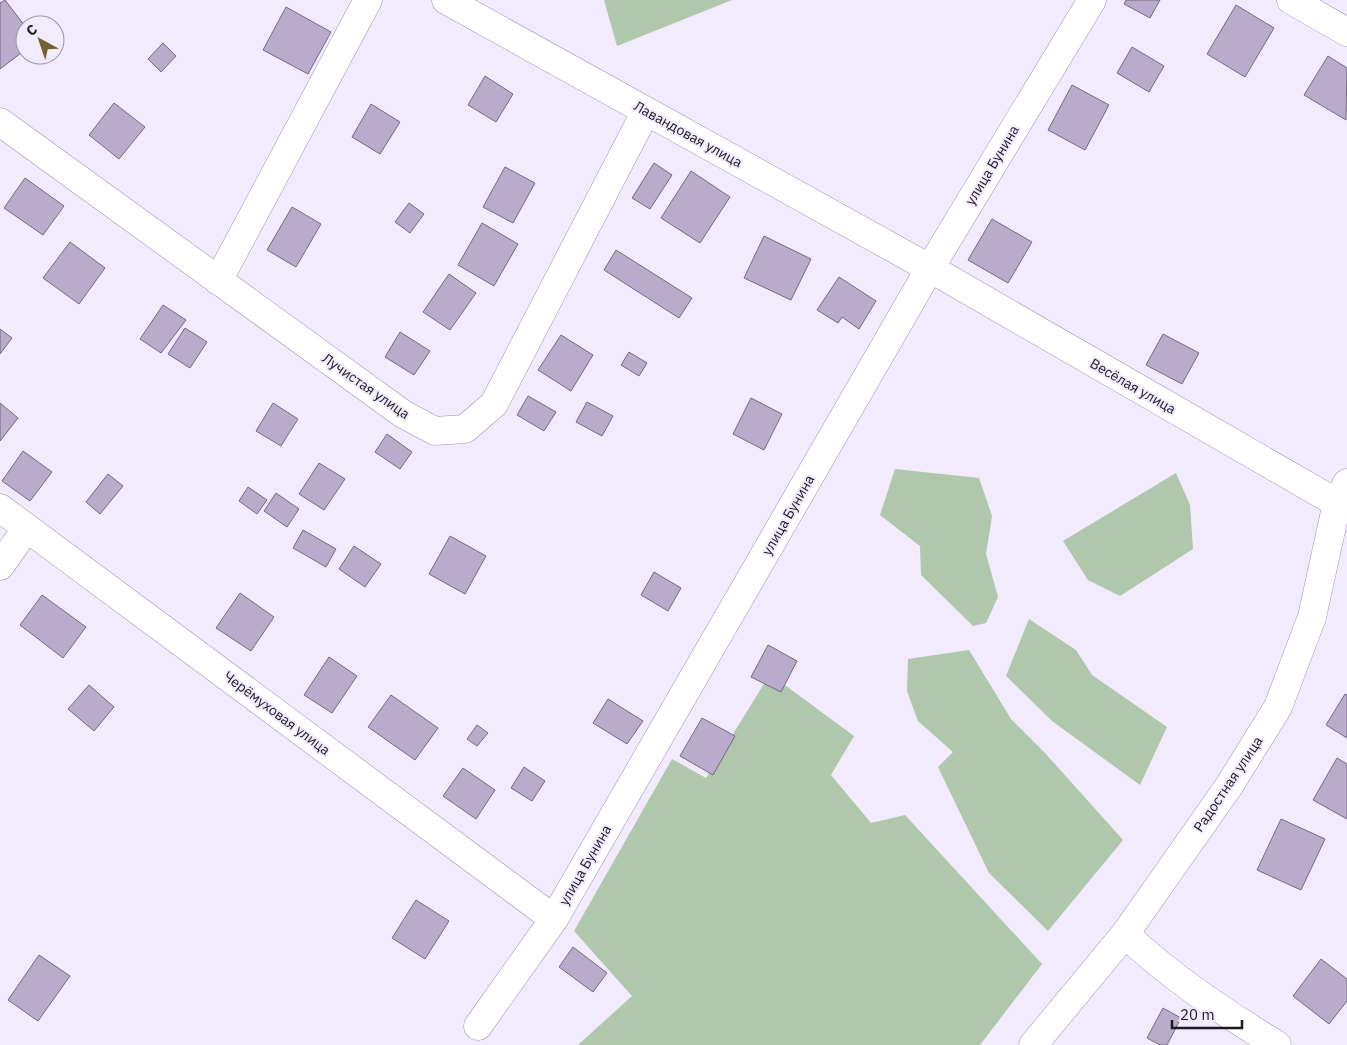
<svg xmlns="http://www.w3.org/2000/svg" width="1347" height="1045" font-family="'IBM Plex Sans',sans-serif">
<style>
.forest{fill:#afc7aa}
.building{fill:#b9abcb;stroke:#756984}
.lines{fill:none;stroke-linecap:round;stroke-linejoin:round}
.minor-casing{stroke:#9f93af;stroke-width:29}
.minor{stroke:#fff;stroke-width:28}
.labels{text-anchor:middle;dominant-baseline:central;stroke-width:4;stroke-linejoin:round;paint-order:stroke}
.street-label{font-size:14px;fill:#1d1823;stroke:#f2eafd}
</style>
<rect width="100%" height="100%" fill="#f2eafd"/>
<!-- forest -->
<path class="forest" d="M 604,0 L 732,0 L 617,46 Z
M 895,469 L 979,478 L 992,516 L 986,554 L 998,597 L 986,623 L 973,626 L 921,575 L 920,546 L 880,515 Z
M 1176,473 L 1190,505 L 1193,549 L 1120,596 L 1088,580 L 1063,541 Z
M 1029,619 L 1076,650 L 1092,675 L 1167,727 L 1140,785 L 1052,721 L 1006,676 Z
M 969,650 L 1011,719 L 1045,753 L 1123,840 L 1048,931 L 989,873 L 938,767 L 953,752 L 918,721 L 907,691 L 908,659 Z
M 770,674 L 854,736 L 831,775 L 871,823 L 905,815 L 1042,964 L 980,1045 L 578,1045 L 632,996 L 574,931 L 672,759 L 706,778 Z"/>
<!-- building -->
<path class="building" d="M 5,0 L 25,26 L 25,50 L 0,69 L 0,3 Z
M 1126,0 L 1160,0 L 1150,18 L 1124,4 Z
M 1236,5 L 1274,28 L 1245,77 L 1207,54 Z
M 286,7 L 331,32 L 308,74 L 263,50 Z
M 163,43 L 176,56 L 161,72 L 148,59 Z
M 1132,47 L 1164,66 L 1149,92 L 1117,73 Z
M 1328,56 L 1347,68 L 1346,120 L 1304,95 Z
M 485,76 L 513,94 L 496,122 L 468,105 Z
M 1072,85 L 1109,105 L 1085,150 L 1048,130 Z
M 114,103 L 145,127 L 119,159 L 89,135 Z
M 371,104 L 400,122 L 380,154 L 352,137 Z
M 654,163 L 672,175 L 650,209 L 632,198 Z
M 505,167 L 535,183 L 513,223 L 483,207 Z
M 691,171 L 730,197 L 700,243 L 661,218 Z
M 25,178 L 64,206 L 43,235 L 4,208 Z
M 409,203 L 424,214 L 410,233 L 395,222 Z
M 292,207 L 321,224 L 296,267 L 267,250 Z
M 992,219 L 1032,242 L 1008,283 L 968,260 Z
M 482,223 L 518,244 L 494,286 L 458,265 Z
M 764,236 L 811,259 L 791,300 L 744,278 Z
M 70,242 L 105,268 L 79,304 L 43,278 Z
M 616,250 L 692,298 L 679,318 L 604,270 Z
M 449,274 L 476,293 L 450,330 L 423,312 Z
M 839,277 L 876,301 L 859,329 L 842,317 L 838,323 L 817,310 Z
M 163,305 L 186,320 L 161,353 L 140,339 Z
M 185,328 L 207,342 L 190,368 L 168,354 Z
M 0,329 L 12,338 L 0,354 Z
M 400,332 L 430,351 L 414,375 L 385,357 Z
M 1163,334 L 1199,353 L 1182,384 L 1146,365 Z
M 561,335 L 593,355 L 571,391 L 538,370 Z
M 629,352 L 647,363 L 639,376 L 621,365 Z
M 528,396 L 556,412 L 544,431 L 517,415 Z
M 751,398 L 782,414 L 764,450 L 733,434 Z
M 587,402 L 613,416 L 602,436 L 576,422 Z
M 0,403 L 18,418 L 0,441 Z
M 273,403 L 298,419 L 281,446 L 256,431 Z
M 387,434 L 412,452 L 400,469 L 375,452 Z
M 23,451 L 52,472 L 30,501 L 2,481 Z
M 319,463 L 345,479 L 324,510 L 299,494 Z
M 108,474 L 123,486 L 100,514 L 86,502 Z
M 248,487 L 267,500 L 257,514 L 239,501 Z
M 276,493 L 299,509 L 287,527 L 264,511 Z
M 303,530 L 336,549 L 326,567 L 293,548 Z
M 450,536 L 486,556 L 465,594 L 429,574 Z
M 354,546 L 381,564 L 365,587 L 339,569 Z
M 654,572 L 681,588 L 668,611 L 641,595 Z
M 240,593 L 274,617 L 251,651 L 216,628 Z
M 42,595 L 86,627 L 63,658 L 20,625 Z
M 768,645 L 797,661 L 781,692 L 751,677 Z
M 329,657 L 357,676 L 332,713 L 304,695 Z
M 89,685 L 114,707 L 94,731 L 68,709 Z
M 1345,694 L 1347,695 L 1347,738 L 1326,725 Z
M 391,695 L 438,728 L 415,760 L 368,727 Z
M 608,699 L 643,721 L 627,744 L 593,723 Z
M 702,718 L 735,736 L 713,775 L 680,756 Z
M 477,725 L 488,733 L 477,746 L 467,739 Z
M 1337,758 L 1347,764 L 1347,819 L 1313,800 Z
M 524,767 L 545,781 L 532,801 L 511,788 Z
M 463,768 L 495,790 L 476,819 L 443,796 Z
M 1281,819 L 1325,839 L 1301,890 L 1257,870 Z
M 416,900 L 449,921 L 425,959 L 392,938 Z
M 573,947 L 607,973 L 593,992 L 559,967 Z
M 39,955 L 70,976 L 38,1021 L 8,1000 Z
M 1321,959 L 1347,979 L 1347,1001 L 1329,1024 L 1293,996 Z
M 1163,1008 L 1181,1018 L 1167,1045 L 1160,1045 L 1147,1038 Z"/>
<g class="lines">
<defs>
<path id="minor" d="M 446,0 L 940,274 L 1337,503
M 1291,0 L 1347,32
M 0,122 L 403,414 L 435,431 L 465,429 L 494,404 L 646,111
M 218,281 L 368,0
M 0,508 L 554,919
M 0,566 L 27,528
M 1125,934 C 1172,978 1222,1011 1277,1045
M 478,1026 L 554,919 L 930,268 L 1092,0
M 1033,1045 L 1125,934 L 1229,786 L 1278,707 L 1312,617 L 1337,503 L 1347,483"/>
</defs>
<!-- minor casing -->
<use href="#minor" class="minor-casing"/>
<!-- minor -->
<use href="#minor" class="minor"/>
</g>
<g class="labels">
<!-- street labels -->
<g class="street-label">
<text transform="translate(688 134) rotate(29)">Лавандовая улица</text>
<text transform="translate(992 165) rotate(-59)">улица Бунина</text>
<text transform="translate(366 386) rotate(35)">Лучистая улица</text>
<text transform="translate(1133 386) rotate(30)">Весёлая улица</text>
<text transform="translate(788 515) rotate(-60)">улица Бунина</text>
<text transform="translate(277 713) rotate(37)">Черёмуховая улица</text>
<text transform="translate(1228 784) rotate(-56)">Радостная улица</text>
<text transform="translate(585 865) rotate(-60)">улица Бунина</text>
</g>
</g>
<!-- north arrow -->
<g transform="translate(40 40) rotate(320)"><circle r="24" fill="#f2eafd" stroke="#9d96a6"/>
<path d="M0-4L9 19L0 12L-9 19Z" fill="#71622f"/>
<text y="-8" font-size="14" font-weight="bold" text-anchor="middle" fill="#1d1823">С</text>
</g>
<!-- scale -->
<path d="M1172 1020v8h70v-8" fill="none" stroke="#1d1823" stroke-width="2.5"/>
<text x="1180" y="1020" font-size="15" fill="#1d1823" stroke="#f2eafd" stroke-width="4" paint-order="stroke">20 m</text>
</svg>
